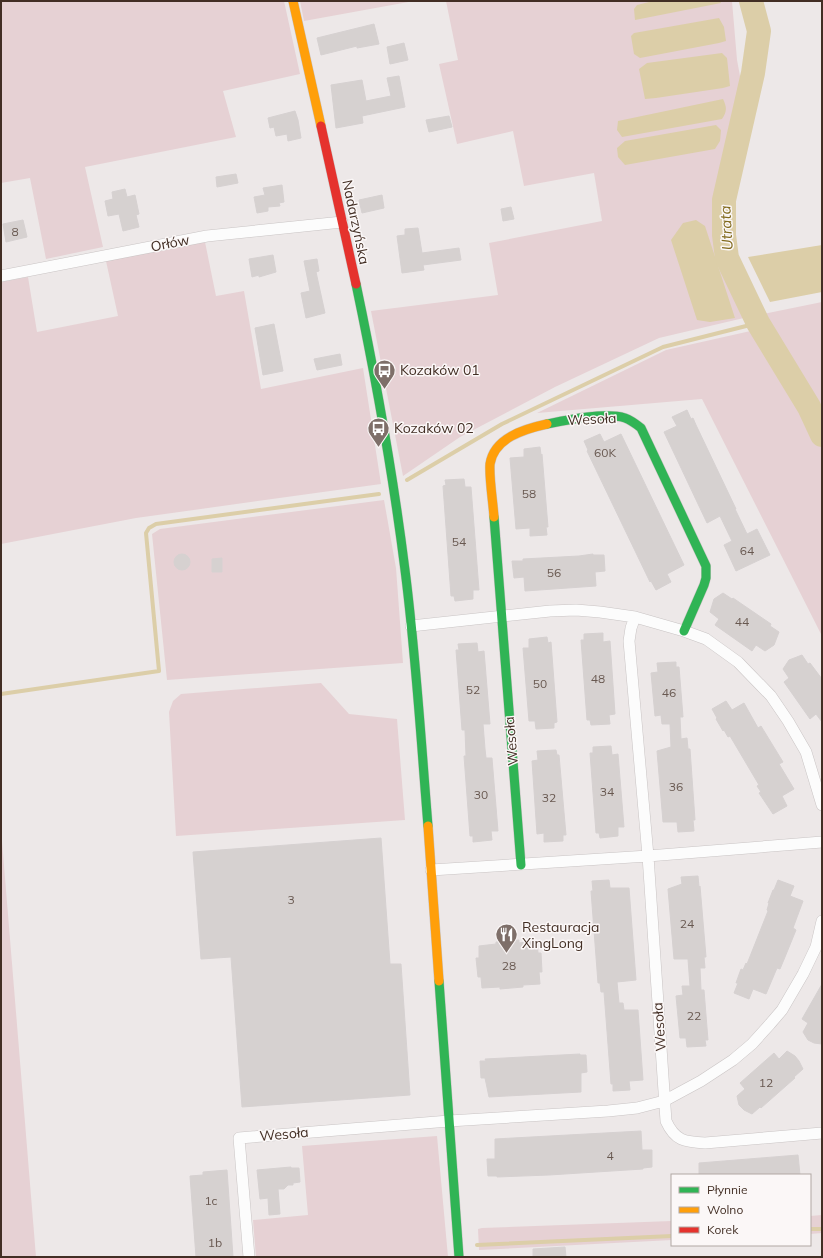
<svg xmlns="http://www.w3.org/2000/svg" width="823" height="1258" font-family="Mulish,sans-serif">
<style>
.green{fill:#e6d1d4}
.water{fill:#dccea8}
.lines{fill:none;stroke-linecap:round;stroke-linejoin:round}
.stream{stroke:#dccea8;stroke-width:4}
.river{stroke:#dccea8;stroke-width:24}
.building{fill:#d6d1d0;stroke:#d6d1d1}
.street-casing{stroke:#c9c4c4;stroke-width:12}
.fast-casing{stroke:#c9c3c2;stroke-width:10}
.slow-casing{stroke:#c9c3c2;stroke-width:10}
.jam-casing{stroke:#c9c3c2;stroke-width:10}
.street{stroke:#fcfcfc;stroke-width:11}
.fast{stroke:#30b455;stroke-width:9}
.slow{stroke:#ff9f0a;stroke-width:9}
.jam{stroke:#e5322d;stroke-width:9}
.labels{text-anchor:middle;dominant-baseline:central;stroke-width:3;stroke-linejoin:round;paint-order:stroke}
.number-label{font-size:12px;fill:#685850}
.street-label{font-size:14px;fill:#422e24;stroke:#fbf7f7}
.poi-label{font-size:14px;fill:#422e24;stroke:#fbf7f7;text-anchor:start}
.water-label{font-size:15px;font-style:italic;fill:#80691b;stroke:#fbf7f7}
</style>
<rect width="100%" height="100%" fill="#ede8e8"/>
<!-- green -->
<path class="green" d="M 1,1 L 284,1 L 300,74 L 223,91 L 236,137 L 85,167 L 103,247 L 46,259 L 30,178 L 1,183 Z
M 300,1 L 414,1 L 304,21 Z
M 446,1 L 732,1 L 737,60 L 743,92 L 727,155 L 719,200 L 718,249 L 727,277 L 748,317 L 822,302 L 822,636 L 702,399 L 537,413 L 666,350 L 755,330 L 748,317 L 659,338 L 555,387 L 460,437 L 403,476 L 371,311 L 498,295 L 489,243 L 602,221 L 594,173 L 524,186 L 513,131 L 457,144 L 439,64 L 458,60 Z
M 205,242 L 216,296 L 244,291 L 261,389 L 363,368 L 381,484 L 136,518 L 1,544 L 1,282 L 28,277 L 37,332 L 118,316 L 106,261 Z
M 384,500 L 396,568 L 403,663 L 167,680 L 152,534 L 160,529 Z
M 321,683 L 349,714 L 397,719 L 405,820 L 176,836 L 169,712 L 173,701 L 181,694 Z
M 1,829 L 36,1257 L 1,1257 Z
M 437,1136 L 448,1257 L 256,1257 L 253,1220 L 308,1215 L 302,1146 Z
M 822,1215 L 822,1233 L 810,1234 L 810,1216 Z
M 672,1221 L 672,1240 L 479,1250 L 478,1229 L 482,1228 Z"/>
<!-- water -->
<path class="water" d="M 653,1 L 720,1 L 721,3 L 635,20 L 634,9 L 637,5 Z
M 719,18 L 724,27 L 726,41 L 719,43 L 640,58 L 634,54 L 631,36 L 634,33 Z
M 722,53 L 727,58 L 730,86 L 723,88 L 656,98 L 645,99 L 639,69 L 647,63 Z
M 723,99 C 727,107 727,112 722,119 L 622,137 L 617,130 L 618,121 Z
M 716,125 L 721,130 L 720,141 L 715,149 L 625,165 L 618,157 L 617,148 L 625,141 Z
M 696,220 L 705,226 L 735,318 L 710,322 L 697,320 L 671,240 L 683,223 Z
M 822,245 L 822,292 L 770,302 L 748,257 Z"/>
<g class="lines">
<!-- stream -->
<path class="stream" d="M 407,480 L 502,424 L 663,347 L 758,323
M 1,694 L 159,671 L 146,533 L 149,528 L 156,524 L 379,494
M 810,1229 L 822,1229
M 477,1245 L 672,1236"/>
<!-- river -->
<path class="river" d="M 751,1 L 759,31 L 753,73 L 724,200 L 724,235 L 727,258 L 758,323 L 809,407 L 822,435"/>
</g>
<!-- building -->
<path class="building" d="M 374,24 L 379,44 L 357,48 L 357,46 L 321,55 L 317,38 Z
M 404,43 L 408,60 L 390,64 L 387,47 Z
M 399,76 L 405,107 L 362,116 L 363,123 L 336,128 L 331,85 L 362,80 L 366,101 L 391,96 L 387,78 Z
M 295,111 L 298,120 L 301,138 L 288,141 L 287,134 L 276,136 L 274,127 L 270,128 L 268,118 Z
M 449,116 L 452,127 L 429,132 L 426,120 Z
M 236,174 L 238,183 L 217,187 L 216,177 Z
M 282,185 L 284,202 L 279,203 L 280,206 L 268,207 L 268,211 L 257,213 L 254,197 L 265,195 L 263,188 Z
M 125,189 L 127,197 L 135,195 L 139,214 L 136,215 L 139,227 L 123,231 L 119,214 L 108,216 L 105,201 L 113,199 L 112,192 Z
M 382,195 L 384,208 L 362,213 L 359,200 Z
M 511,207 L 514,219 L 503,221 L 501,209 Z
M 23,220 L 27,237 L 6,242 L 3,224 Z
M 418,228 L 422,253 L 459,248 L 461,260 L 423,265 L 424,270 L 402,273 L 397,236 L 405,235 L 405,229 Z
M 273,255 L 276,272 L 259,277 L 259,275 L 252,277 L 249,259 Z
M 317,259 L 319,271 L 316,272 L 325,313 L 306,318 L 301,293 L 310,291 L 304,261 Z
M 274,324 L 283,371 L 263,375 L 255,328 Z
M 340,354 L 342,365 L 317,370 L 314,359 Z
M 687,410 L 691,419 L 693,418 L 696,425 L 736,509 L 735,509 L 747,534 L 757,529 L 770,555 L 736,571 L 724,545 L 732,541 L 720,516 L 707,523 L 664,432 L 677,426 L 672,417 Z
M 600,434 L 604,442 L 621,434 L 684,565 L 667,574 L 671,582 L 656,590 L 651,581 L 650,582 L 587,451 L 588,450 L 584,441 Z
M 540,447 L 541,455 L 542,454 L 548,527 L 546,527 L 547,535 L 530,536 L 530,528 L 516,529 L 510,458 L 524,457 L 524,449 Z
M 464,479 L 465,487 L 471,487 L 479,590 L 473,590 L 473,599 L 455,601 L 454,596 L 451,596 L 443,486 L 446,485 L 445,480 Z
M 593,554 L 593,555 L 604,555 L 605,571 L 595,572 L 596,586 L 525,591 L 524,577 L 514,578 L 512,561 L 523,561 L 523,559 L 579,556 Z
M174 562a8 8 0 1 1 16 0a8 8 0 1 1-16 0Z
M 222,558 L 222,572 L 212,572 L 212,559 Z
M 723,593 L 732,599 L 733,598 L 771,624 L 770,626 L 779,632 L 774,645 L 765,651 L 756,645 L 752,651 L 715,625 L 719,619 L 710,612 L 714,599 Z
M 603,633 L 603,642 L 610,641 L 615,714 L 609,715 L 610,724 L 591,725 L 590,720 L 587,720 L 581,640 L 584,640 L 584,634 Z
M 547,637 L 548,643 L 551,642 L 557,722 L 554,723 L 554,728 L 536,729 L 535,721 L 529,721 L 523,648 L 529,648 L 529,639 Z
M 477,643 L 478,652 L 484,651 L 490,724 L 483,724 L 485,749 L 486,758 L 492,758 L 498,831 L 491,831 L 492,840 L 473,842 L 473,836 L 470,836 L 464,756 L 466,756 L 465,730 L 462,730 L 456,650 L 459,650 L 458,644 Z
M 802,655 L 808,664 L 810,663 L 822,679 L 822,722 L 816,714 L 810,719 L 784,682 L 789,678 L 783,669 L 789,660 Z
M 676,662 L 676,667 L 679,667 L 683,717 L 680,717 L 681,739 L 687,738 L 688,749 L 690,749 L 695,820 L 693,820 L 694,831 L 678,832 L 677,822 L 663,822 L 657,751 L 671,747 L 670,724 L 662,724 L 661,715 L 655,716 L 651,673 L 658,672 L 657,663 Z
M 726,701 L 732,710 L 744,703 L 758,728 L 761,726 L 783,762 L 779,764 L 794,789 L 782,796 L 787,806 L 773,814 L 759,793 L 761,792 L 757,786 L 759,785 L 730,736 L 728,737 L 724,730 L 723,731 L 716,719 L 717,718 L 712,709 Z
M 611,746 L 612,755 L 618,754 L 624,827 L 618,827 L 618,836 L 600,838 L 599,833 L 596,833 L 590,753 L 593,753 L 593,747 Z
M 556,750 L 557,755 L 559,755 L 566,835 L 563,835 L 563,841 L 544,842 L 544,833 L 537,834 L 532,761 L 538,760 L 537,751 Z
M 381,838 L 390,964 L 401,964 L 410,1095 L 242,1107 L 231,957 L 201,959 L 193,852 Z
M 698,876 L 699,887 L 700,886 L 706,957 L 704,957 L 705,968 L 700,968 L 701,990 L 704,990 L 708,1040 L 705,1040 L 706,1046 L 687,1047 L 686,1038 L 680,1038 L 676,996 L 683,995 L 682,986 L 690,986 L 688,959 L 674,959 L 668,889 L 682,884 L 681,877 Z
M 609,880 L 610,888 L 629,888 L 636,980 L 617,982 L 619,1003 L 623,1003 L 624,1010 L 638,1010 L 643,1080 L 629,1081 L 630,1090 L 613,1091 L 613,1084 L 611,1084 L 604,992 L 601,992 L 600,983 L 598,983 L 591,891 L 593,891 L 592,881 Z
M 778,880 L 794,886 L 790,896 L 803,901 L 793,928 L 796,930 L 785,957 L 780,969 L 777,968 L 766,994 L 753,989 L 749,999 L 734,993 L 738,983 L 736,983 L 741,969 L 743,970 L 746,963 L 747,964 L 768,911 L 767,910 L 769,903 L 768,903 L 773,890 L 774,890 Z
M 519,940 L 519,943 L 537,941 L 538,953 L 541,953 L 542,972 L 539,972 L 540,984 L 523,985 L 523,987 L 500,989 L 500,987 L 482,988 L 481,977 L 478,977 L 476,958 L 479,958 L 479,946 L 496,944 L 496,942 Z
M 822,984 L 822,1044 L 814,1043 L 808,1040 L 803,1032 L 808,1023 L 802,1019 Z
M 787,1051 L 795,1056 L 799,1061 L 803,1069 L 794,1077 L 795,1078 L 761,1108 L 760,1107 L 752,1114 L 744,1110 L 739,1105 L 737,1096 L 745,1089 L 740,1083 L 774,1053 L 779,1059 Z
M 580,1054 L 580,1055 L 586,1055 L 587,1072 L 581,1073 L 581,1092 L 489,1097 L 485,1078 L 481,1078 L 480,1061 L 486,1061 L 485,1059 Z
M 641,1131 L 642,1150 L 652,1150 L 652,1167 L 643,1168 L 643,1169 L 549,1175 L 497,1177 L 497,1176 L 488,1176 L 487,1159 L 495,1159 L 495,1139 Z
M 798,1155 L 800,1175 L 699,1175 L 699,1163 Z
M 291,1167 L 291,1168 L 299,1168 L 300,1182 L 293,1183 L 293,1185 L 288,1185 L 284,1189 L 278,1189 L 280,1214 L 269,1215 L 268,1198 L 260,1199 L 257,1170 Z
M 227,1170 L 233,1257 L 196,1257 L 190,1176 L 203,1175 L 203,1172 Z
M 565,1247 L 566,1257 L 533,1257 L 533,1249 Z"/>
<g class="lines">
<defs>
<path id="street" d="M 1,276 L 207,236 L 342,222
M 635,617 L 631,628 L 629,641 L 648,856 L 666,1121 C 675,1141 685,1142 705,1143 L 822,1133
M 411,626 L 550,611 L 576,610 L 600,612 L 635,617 L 684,631 L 706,639 L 738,662 L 771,696 L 788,721 L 806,752 L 822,805
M 431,870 L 648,856 L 822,842
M 249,1257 L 239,1138 L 449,1121 L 608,1111 L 637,1108 L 664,1101 L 701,1081 L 733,1060 L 752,1044 L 770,1024 L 782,1010 L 803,974 L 816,947 L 822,921"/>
<path id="fast" d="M 356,284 C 376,379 393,474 405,570 C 416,655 421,741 428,826
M 547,424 C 567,420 605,412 625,418 C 631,420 636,424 641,428 L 706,566 L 706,578 L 704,585 L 684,631
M 494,517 L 521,865
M 439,981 L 459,1257"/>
<path id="slow" d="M 293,1 L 321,126
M 494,517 C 493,502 489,478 490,464 C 494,438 524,429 547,424
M 428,826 L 439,981"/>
<path id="jam" d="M 321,126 L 356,284"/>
</defs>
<!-- street casing -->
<use href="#street" class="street-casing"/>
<!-- fast casing -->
<use href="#fast" class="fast-casing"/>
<!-- slow casing -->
<use href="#slow" class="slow-casing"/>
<!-- jam casing -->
<use href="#jam" class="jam-casing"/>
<!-- street -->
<use href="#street" class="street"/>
<!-- fast -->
<use href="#fast" class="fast"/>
<!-- slow -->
<use href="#slow" class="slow"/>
<!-- jam -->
<use href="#jam" class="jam"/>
</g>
<!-- icons -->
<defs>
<symbol id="bus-pin" viewBox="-11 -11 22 30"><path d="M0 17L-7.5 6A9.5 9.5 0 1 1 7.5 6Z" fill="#7e6f69" stroke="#fbf7f7"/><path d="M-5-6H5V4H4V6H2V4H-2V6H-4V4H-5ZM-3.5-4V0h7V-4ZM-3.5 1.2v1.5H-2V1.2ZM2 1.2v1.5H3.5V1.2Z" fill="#fff"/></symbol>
<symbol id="restaurant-pin" viewBox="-11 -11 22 30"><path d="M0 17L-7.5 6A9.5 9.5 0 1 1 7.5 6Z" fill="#7e6f69" stroke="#fbf7f7"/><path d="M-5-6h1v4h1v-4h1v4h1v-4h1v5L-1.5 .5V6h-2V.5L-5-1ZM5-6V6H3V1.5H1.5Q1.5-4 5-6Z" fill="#fff"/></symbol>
</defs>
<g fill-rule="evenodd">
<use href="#bus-pin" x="372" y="358" width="25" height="34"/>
<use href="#bus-pin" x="366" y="416" width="25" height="34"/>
<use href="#restaurant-pin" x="494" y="922" width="25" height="34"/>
</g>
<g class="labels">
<!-- number labels -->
<g class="number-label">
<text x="15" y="231">8</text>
<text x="605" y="452">60K</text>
<text x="529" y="493">58</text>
<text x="459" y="541">54</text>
<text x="747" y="550">64</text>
<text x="554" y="572">56</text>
<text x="742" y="621">44</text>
<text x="598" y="678">48</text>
<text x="540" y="683">50</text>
<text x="473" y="689">52</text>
<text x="669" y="692">46</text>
<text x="676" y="786">36</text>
<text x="607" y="791">34</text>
<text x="481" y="794">30</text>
<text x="549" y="797">32</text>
<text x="291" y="899">3</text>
<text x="687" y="923">24</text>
<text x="509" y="965">28</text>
<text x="694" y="1015">22</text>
<text x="766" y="1082">12</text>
<text x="610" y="1155">4</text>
<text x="211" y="1200">1c</text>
<text x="215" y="1242">1b</text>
</g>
<!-- street labels -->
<g class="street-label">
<text transform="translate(356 222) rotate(78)">Nadarzyńska</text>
<text transform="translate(170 243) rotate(-11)">Orłów</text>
<text transform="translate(592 419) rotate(-3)">Wesoła</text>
<text transform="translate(511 741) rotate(-95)">Wesoła</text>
<text transform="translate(659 1027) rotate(-94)">Wesoła</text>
<text transform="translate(284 1134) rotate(-5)">Wesoła</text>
</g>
<!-- poi labels -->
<g class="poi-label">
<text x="400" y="370">Kozaków 01</text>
<text x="394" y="428">Kozaków 02</text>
<text x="522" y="927">Restauracja<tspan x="522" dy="16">XingLong</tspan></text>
</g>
<!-- water labels -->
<g class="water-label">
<text transform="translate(726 228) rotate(-93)">Utrata</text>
</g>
</g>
<!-- border -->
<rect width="823" height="1258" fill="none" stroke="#422e24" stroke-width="4"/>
<!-- legend -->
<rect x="671" y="1174" width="140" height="72" fill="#fbf7f7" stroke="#b1a7a3"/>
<rect x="679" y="1187" width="20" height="6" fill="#30b455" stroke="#b1a7a3"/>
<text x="707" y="1194" font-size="12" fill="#422e24">Płynnie</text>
<rect x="679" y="1207" width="20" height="6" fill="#ff9f0a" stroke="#b1a7a3"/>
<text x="707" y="1214" font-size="12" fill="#422e24">Wolno</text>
<rect x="679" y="1227" width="20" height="6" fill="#e5322d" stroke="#b1a7a3"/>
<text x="707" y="1234" font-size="12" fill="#422e24">Korek</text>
</svg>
